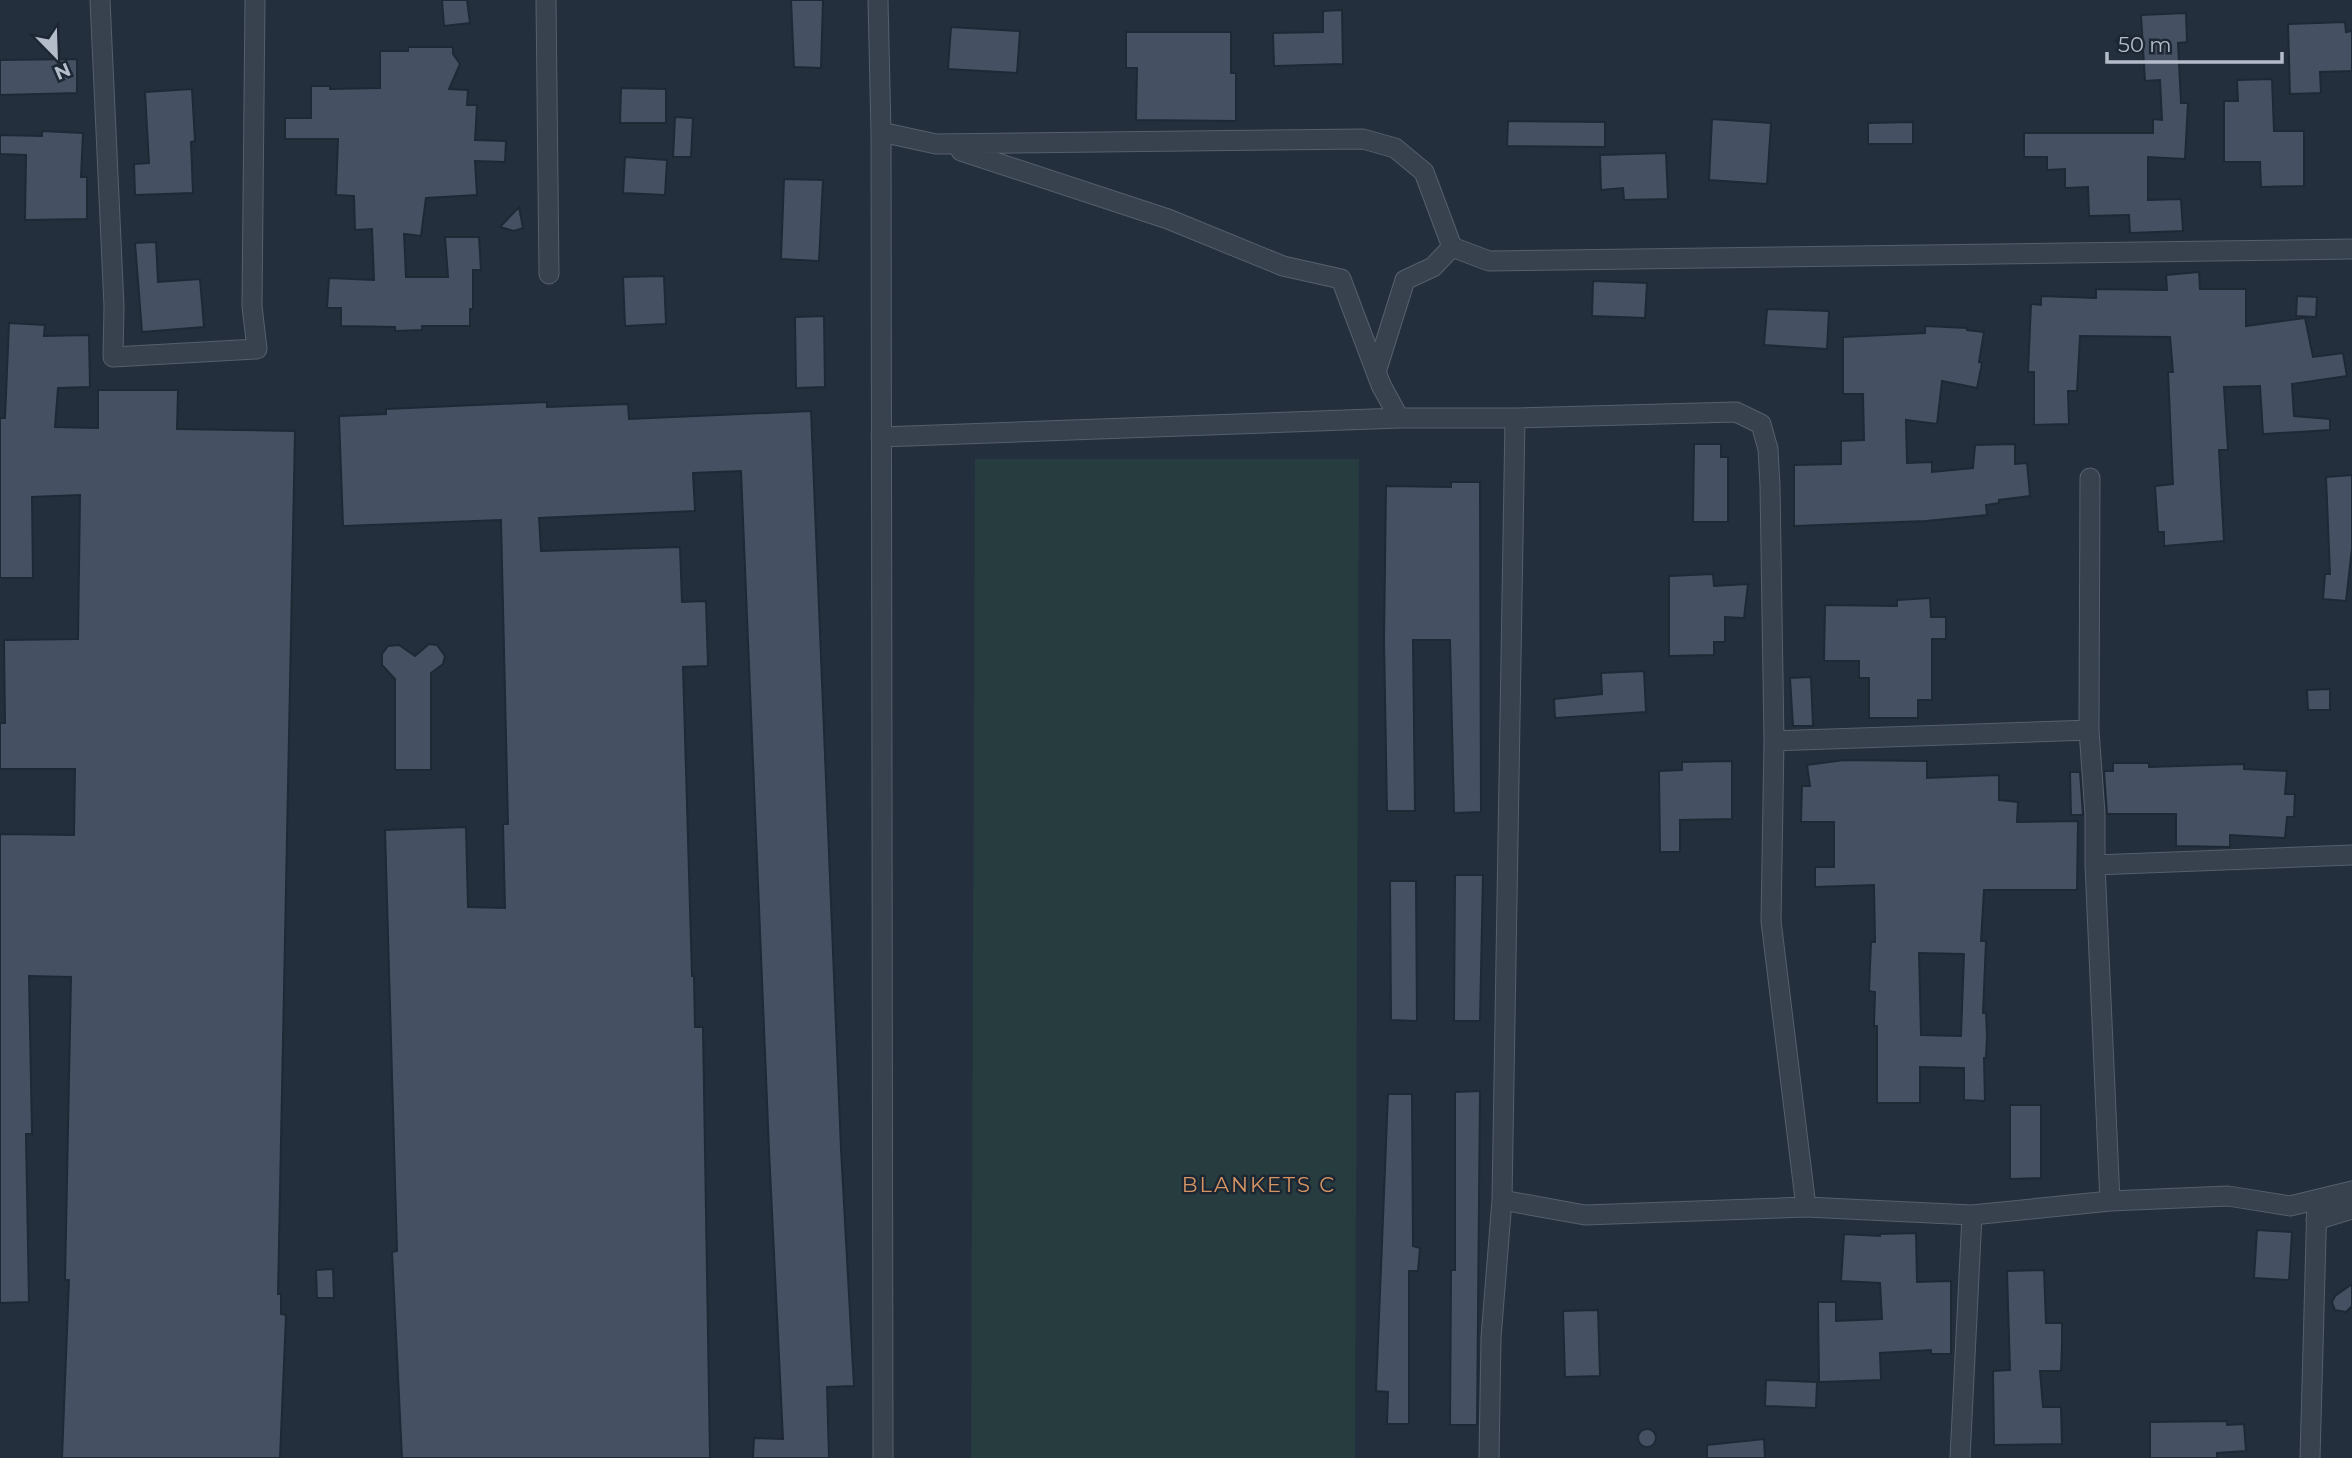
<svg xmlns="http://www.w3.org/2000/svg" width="2352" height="1458" font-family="Montserrat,sans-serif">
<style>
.green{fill:#263c3f}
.building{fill:#455162;stroke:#1f2835;stroke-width:2;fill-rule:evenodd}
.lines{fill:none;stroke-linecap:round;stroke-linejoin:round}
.street-casing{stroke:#565f6c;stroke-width:21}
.street{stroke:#38414e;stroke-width:19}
.labels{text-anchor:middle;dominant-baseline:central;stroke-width:5;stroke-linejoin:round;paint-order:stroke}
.quarter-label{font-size:21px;letter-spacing:2px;fill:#d59563;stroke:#1d2633}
</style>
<rect width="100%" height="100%" fill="#242f3e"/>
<!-- green -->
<path class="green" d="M 975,459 L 1359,459 L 1355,1458 L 971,1458 Z"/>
<!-- building -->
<path class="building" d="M 442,0 L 467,0 L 470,23 L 444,26 Z
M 791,0 L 823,0 L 821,68 L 794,67 Z
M 1342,10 L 1343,64 L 1274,66 L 1273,33 L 1323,32 L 1323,11 Z
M 2186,13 L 2187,42 L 2178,43 L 2181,103 L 2188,103 L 2185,159 L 2148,157 L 2148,200 L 2181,199 L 2183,231 L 2130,233 L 2129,215 L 2089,216 L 2088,187 L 2065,188 L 2065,169 L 2047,170 L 2047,157 L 2024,157 L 2024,133 L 2153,133 L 2153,119 L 2162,120 L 2160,80 L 2145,81 L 2141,15 Z
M 2345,22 L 2346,32 L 2352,31 L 2352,71 L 2320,72 L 2321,93 L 2290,94 L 2288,24 Z
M 951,27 L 1020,31 L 1017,73 L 948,69 Z
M 1126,32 L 1231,32 L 1231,73 L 1236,73 L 1236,121 L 1136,120 L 1137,68 L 1126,68 Z
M 408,47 L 453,47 L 453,54 L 460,64 L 449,89 L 468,90 L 467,105 L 477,105 L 475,140 L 506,141 L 505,162 L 475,161 L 477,195 L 426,198 L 421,236 L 404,234 L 406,277 L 448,277 L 445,237 L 479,237 L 481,270 L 473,270 L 473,309 L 470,309 L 470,326 L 422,326 L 422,330 L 395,331 L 395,327 L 341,326 L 341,308 L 327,308 L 329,278 L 374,280 L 372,229 L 355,230 L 354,196 L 336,195 L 338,139 L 285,139 L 285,118 L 311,118 L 311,86 L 330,86 L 330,89 L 380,88 L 380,51 L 408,51 Z
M 77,59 L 77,93 L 0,95 L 0,60 Z
M 2272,79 L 2274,131 L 2304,131 L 2304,186 L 2261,187 L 2260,162 L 2224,162 L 2224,101 L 2238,101 L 2237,80 Z
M 621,88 L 666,89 L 666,123 L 620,123 Z
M 192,89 L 195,141 L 191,142 L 193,193 L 135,195 L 134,164 L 149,163 L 145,92 Z
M 675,117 L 693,118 L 691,157 L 673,157 Z
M 1712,119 L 1771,123 L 1767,184 L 1709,180 Z
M 1508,121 L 1605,122 L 1605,147 L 1507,146 Z
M 1913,122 L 1913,144 L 1868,144 L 1868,123 Z
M 42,131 L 83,133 L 81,177 L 87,177 L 87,219 L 25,220 L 26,155 L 0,154 L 0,135 L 42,136 Z
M 1666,153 L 1668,199 L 1624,200 L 1623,188 L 1601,190 L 1600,155 Z
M 625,157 L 667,160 L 665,195 L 623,193 Z
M 784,179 L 823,180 L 819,261 L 781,259 Z
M 519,207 L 523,228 L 514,231 L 500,227 Z
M 156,242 L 158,282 L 200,279 L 204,327 L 142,332 L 135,243 Z
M 2199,272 L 2200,289 L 2246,289 L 2246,326 L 2305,318 L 2313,357 L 2343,353 L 2347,376 L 2292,384 L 2294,416 L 2330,419 L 2330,430 L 2263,434 L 2260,386 L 2224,387 L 2228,450 L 2219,450 L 2224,541 L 2164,546 L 2164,532 L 2158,532 L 2155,486 L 2173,484 L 2168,372 L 2173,372 L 2170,337 L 2080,336 L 2077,391 L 2068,391 L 2069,424 L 2034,425 L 2034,372 L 2028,372 L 2031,304 L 2041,305 L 2041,296 L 2096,298 L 2096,289 L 2167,290 L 2166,275 Z
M 664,276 L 666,324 L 625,326 L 623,277 Z
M 1593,281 L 1647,283 L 1645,318 L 1592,316 Z
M 2297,296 L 2317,297 L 2316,317 L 2296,316 Z
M 1767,309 L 1829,311 L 1827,349 L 1764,345 Z
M 824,316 L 825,387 L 796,388 L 795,317 Z
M 9,323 L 45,325 L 44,336 L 89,335 L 90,387 L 58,388 L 55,427 L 98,428 L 98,390 L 178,390 L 177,429 L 295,431 L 278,1294 L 281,1294 L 281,1314 L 286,1315 L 280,1458 L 62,1458 L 69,1280 L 65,1280 L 71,977 L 29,976 L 32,1134 L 26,1134 L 29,1302 L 0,1303 L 0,834 L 74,835 L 75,769 L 0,769 L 0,723 L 5,723 L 4,640 L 78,639 L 80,495 L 32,497 L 33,578 L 0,578 L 0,418 L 5,418 Z
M 1925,326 L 1967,328 L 1967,330 L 1984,332 L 1979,362 L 1982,363 L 1977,388 L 1942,381 L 1937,424 L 1906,420 L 1907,463 L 1932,462 L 1932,472 L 1973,468 L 1975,445 L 2015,444 L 2015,464 L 2027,463 L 2030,496 L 1999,500 L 1999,503 L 1986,505 L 1987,515 L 1926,521 L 1794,526 L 1794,465 L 1841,464 L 1841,441 L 1864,440 L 1863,394 L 1843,394 L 1843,337 L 1925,333 Z
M 547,402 L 547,407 L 628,404 L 629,419 L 811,411 L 841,1149 L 854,1386 L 827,1387 L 829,1458 L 753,1458 L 754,1438 L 783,1439 L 769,1150 L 741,471 L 693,473 L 695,511 L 539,518 L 541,551 L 680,547 L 682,602 L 706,601 L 708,666 L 683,667 L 692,976 L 694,976 L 695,1027 L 703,1027 L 710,1458 L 402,1458 L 392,1252 L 397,1251 L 385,830 L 466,827 L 468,907 L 505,908 L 503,824 L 508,824 L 501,520 L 343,526 L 339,416 L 386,414 L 386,409 Z
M 1694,444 L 1721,444 L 1721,457 L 1728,457 L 1728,522 L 1693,522 Z
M 2352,475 L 2352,548 L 2346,601 L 2323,599 L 2325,574 L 2330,574 L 2326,477 Z
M 1451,482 L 1480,482 L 1481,812 L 1454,813 L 1450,640 L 1413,640 L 1415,811 L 1387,811 L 1384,640 L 1386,486 L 1451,487 Z
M 1713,574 L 1714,586 L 1748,584 L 1744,618 L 1725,617 L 1725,642 L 1714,642 L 1714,655 L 1669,656 L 1669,576 Z
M 1930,598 L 1931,617 L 1946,617 L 1946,639 L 1932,639 L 1932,700 L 1918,700 L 1918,718 L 1869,718 L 1869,678 L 1859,678 L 1859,661 L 1824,661 L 1825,605 L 1897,606 L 1897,600 Z
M 429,644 L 437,645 L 445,656 L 443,664 L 431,673 L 431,770 L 395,770 L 395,679 L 382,665 L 382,654 L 388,646 L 399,645 L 415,656 Z
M 1644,671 L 1646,712 L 1555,718 L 1554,699 L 1602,694 L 1601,673 Z
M 1811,677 L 1813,726 L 1793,726 L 1790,678 Z
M 2330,689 L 2330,710 L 2308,710 L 2307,690 Z
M 1844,760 L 1927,761 L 1927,778 L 1999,775 L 1999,800 L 2018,802 L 2017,822 L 2078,821 L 2077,890 L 1984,890 L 1981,941 L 1986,941 L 1983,1013 L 1986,1013 L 1987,1036 L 1986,1058 L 1984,1058 L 1985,1101 L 1964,1100 L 1964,1068 L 1920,1067 L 1920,1103 L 1877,1103 L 1877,1026 L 1874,1026 L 1875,992 L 1869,991 L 1871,942 L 1875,942 L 1874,885 L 1815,887 L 1815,867 L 1834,867 L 1834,822 L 1801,822 L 1802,786 L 1810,786 L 1807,765 ZM 1919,953 L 1964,954 L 1961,1036 L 1921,1035 Z
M 1732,761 L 1732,819 L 1680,820 L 1680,852 L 1660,852 L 1659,771 L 1682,770 L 1682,762 Z
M 2113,763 L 2149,763 L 2149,767 L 2244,764 L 2244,769 L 2287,771 L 2285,794 L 2295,794 L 2294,817 L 2287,817 L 2285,838 L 2230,835 L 2230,847 L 2176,846 L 2176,814 L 2107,814 L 2104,771 L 2113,771 Z
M 2070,772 L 2080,772 L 2083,815 L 2071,815 Z
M 1455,875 L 1483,875 L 1480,1021 L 1454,1021 Z
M 1390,881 L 1416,881 L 1417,1021 L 1391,1020 Z
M 1480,1091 L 1477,1425 L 1450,1425 L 1451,1270 L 1455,1270 L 1455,1092 Z
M 1388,1094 L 1412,1094 L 1413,1246 L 1420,1248 L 1418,1271 L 1409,1271 L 1409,1424 L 1387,1424 L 1388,1392 L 1376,1391 Z
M 2010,1105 L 2041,1105 L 2041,1178 L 2010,1179 Z
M 2257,1230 L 2292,1232 L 2289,1280 L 2254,1278 Z
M 1916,1233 L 1917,1282 L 1951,1281 L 1951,1354 L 1931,1354 L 1931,1350 L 1880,1353 L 1881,1380 L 1819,1382 L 1818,1302 L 1836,1302 L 1836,1321 L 1882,1319 L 1880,1283 L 1841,1281 L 1844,1234 L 1880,1236 L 1880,1234 Z
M 333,1269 L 334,1298 L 317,1298 L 316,1270 Z
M 2044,1270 L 2046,1323 L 2062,1323 L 2062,1344 L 2061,1371 L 2040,1371 L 2043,1407 L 2061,1407 L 2062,1444 L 1994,1445 L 1993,1371 L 2010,1370 L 2007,1271 Z
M 2352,1284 L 2352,1306 L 2346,1312 L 2335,1310 L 2332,1302 L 2335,1296 Z
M 1598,1310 L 1600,1376 L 1565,1377 L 1563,1311 Z
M 1766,1380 L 1817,1382 L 1816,1408 L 1765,1406 Z
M 2227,1421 L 2227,1425 L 2244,1424 L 2246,1451 L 2217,1453 L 2217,1458 L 2150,1458 L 2150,1422 Z
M1638 1438a9 9 0 1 1 18 0a9 9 0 1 1-18 0Z
M 1764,1439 L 1765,1458 L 1707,1458 L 1707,1445 Z"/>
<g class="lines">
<defs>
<path id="street" d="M 100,0 L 114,306 L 113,357 L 257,349 L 252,306 L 255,0
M 546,0 L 549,274
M 878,0 L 881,132 L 883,1458
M 881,132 L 936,144 L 1363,139 L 1395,148 L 1424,172 L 1452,247 L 1489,261 L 2352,249
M 961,151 L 1168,219 L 1283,266 L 1341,279 L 1381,385 L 1399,418
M 1376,372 L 1405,280 L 1433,267 L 1452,247
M 881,437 L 1399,418 L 1515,418 L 1736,412 L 1761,424 L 1768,449 L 1770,486 L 1774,741 L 1771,921 L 1806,1207
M 2089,730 L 2090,478
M 1774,741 L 2089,730 L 2095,814 L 2095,865 L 2352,855
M 2095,865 L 2110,1201
M 1502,1200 L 1585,1215 L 1806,1207 L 1972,1215 L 2110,1201 L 2228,1196 L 2290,1206 L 2352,1191
M 2316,1220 L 2352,1209
M 1489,1458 L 1491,1338 L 1502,1200 L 1515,418
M 1960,1458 L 1972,1215
M 2310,1458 L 2317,1201"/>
</defs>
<!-- street casing -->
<use href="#street" class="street-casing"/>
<!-- street -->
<use href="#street" class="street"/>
</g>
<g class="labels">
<!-- quarter labels -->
<g class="quarter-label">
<text x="1259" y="1184">BLANKETS C</text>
</g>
</g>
<!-- north arrow -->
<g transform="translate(56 56) rotate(157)" stroke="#1d2633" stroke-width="5" paint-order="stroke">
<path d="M0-5L12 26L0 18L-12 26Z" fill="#b4bcc9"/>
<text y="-10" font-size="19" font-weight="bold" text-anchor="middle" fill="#b4bcc9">N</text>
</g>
<!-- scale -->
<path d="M2107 52v10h175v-10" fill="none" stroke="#b4bcc9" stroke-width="3.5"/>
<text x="2118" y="52" font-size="21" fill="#b4bcc9" stroke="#1d2633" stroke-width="5" paint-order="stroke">50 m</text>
</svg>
